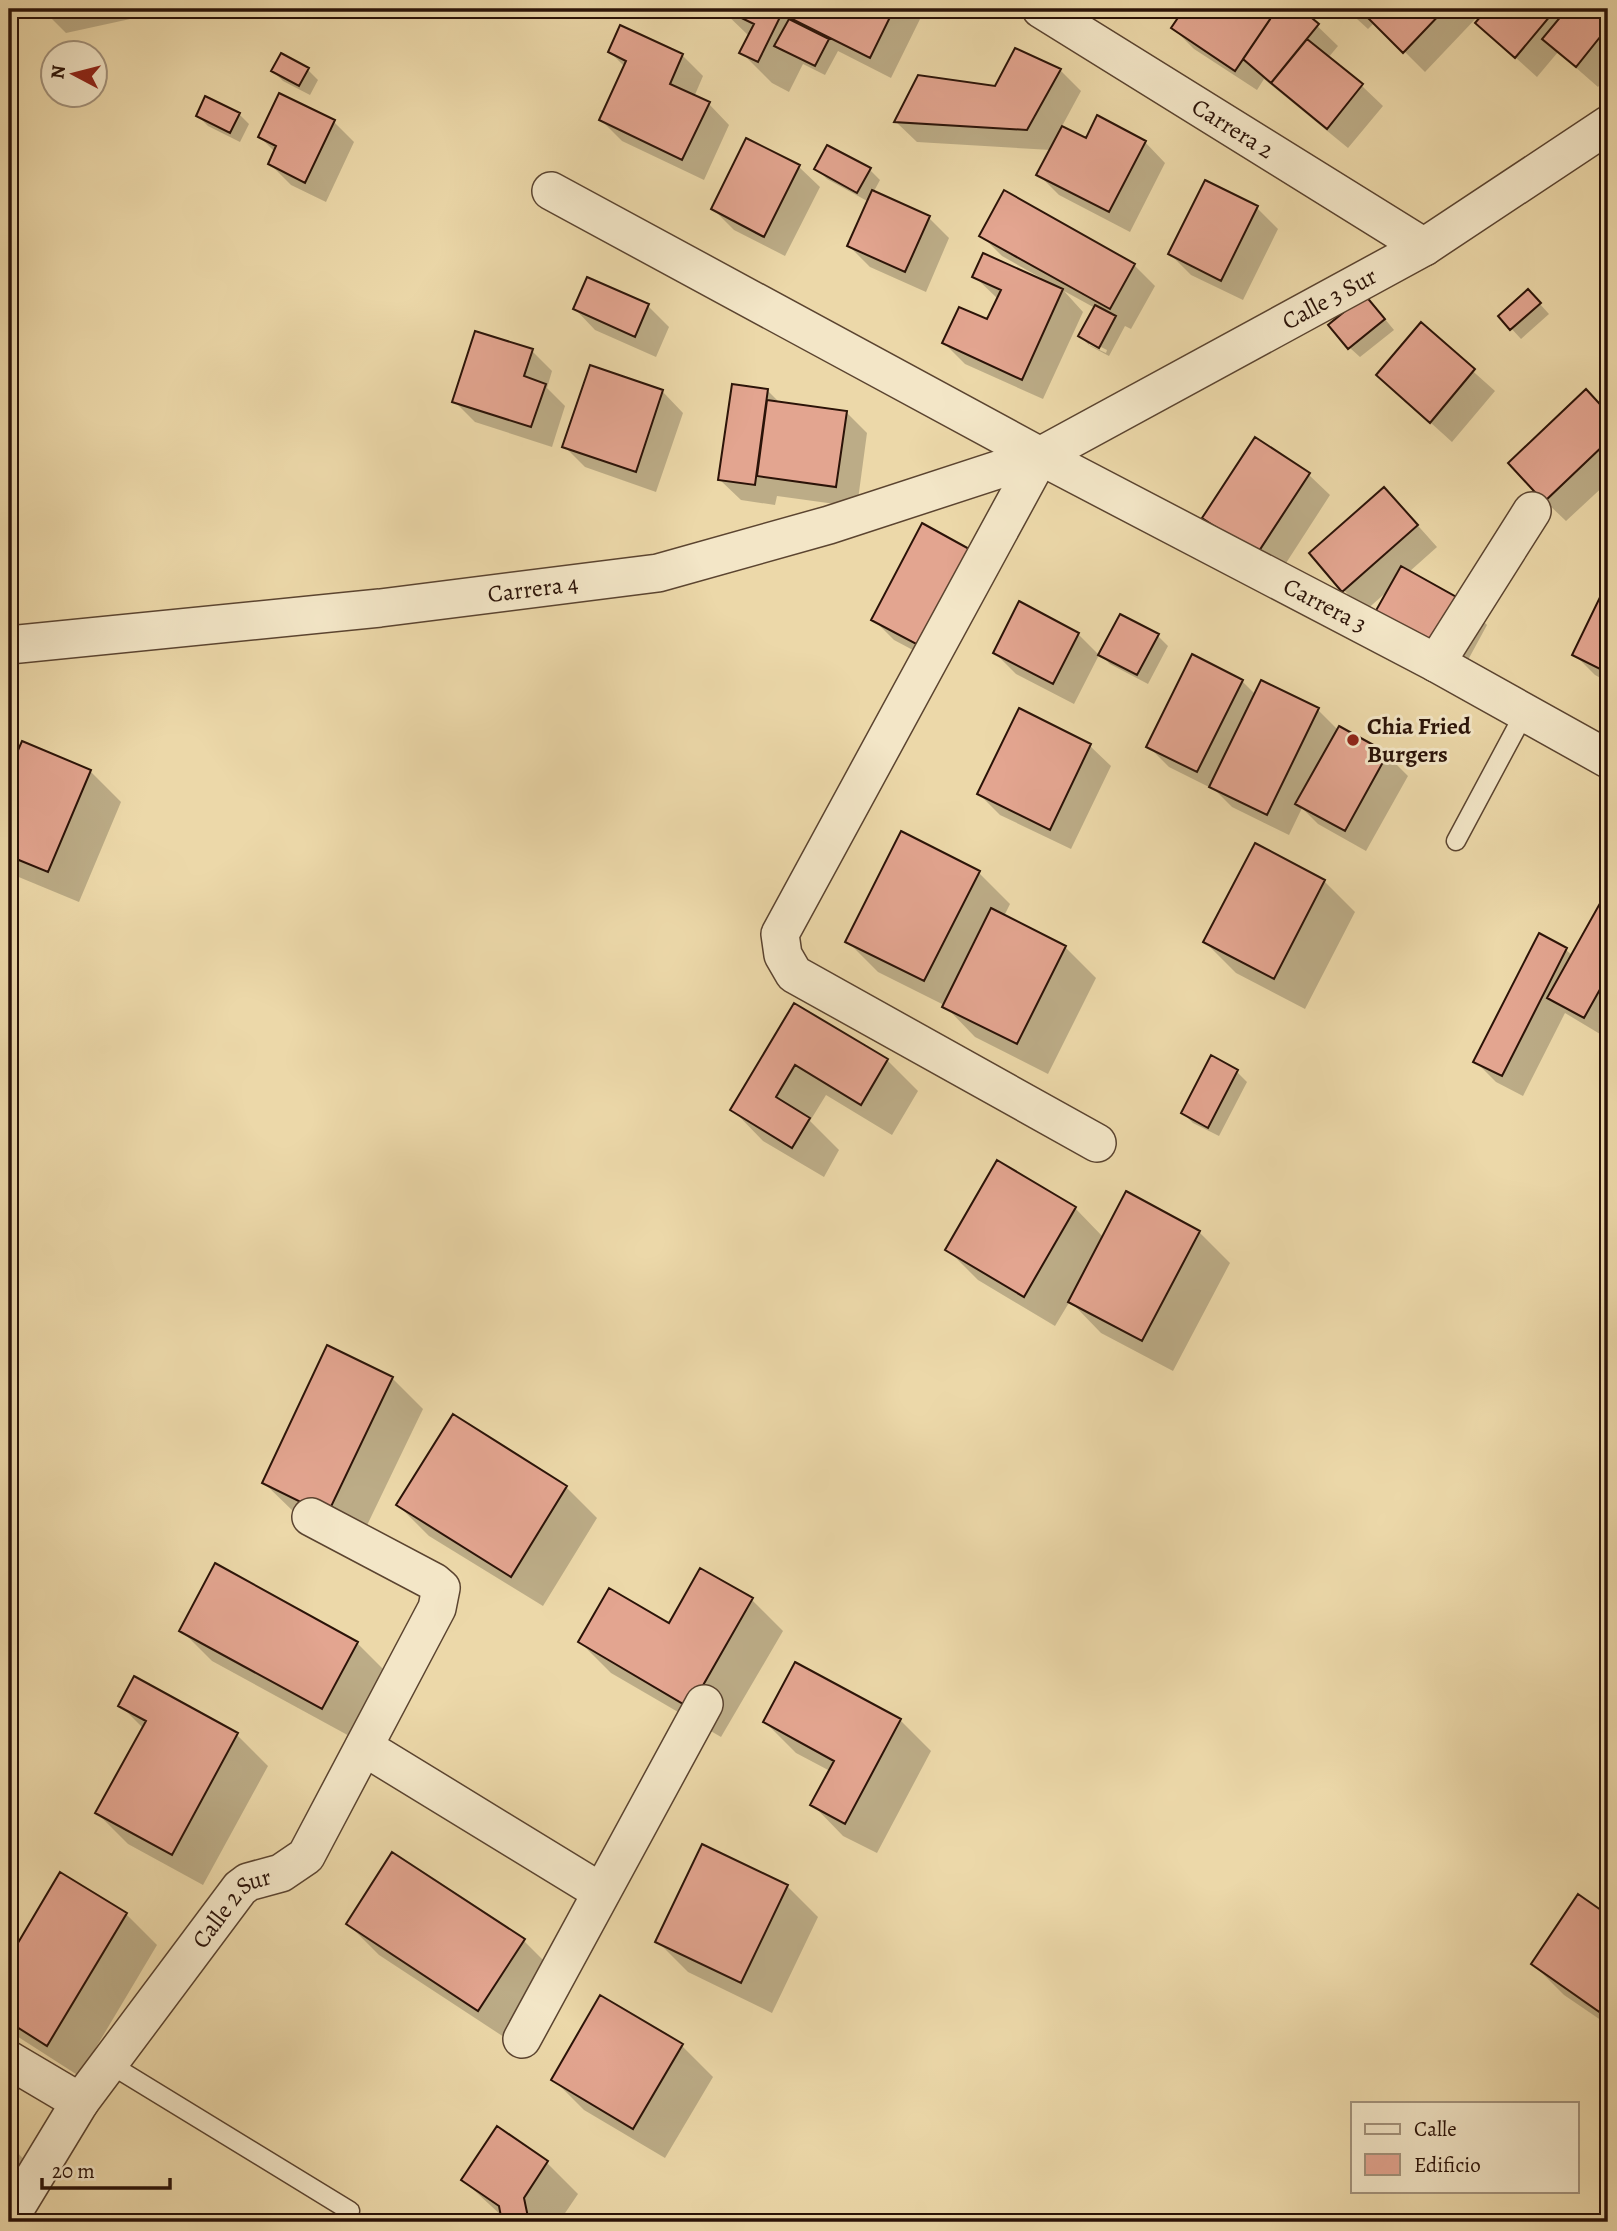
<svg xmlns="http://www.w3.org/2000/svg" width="1617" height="2231" font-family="Alegreya,serif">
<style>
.shadow{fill:#0003;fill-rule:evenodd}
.building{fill:#e3a590;stroke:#2b1308;stroke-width:2}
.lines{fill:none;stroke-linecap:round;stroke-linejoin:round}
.lane-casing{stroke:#5b4430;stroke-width:21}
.street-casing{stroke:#5b4430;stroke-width:40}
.lane{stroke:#f3e6c7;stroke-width:18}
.street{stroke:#f3e6c7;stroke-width:37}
.poi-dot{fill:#8f2418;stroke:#f3e6c7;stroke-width:2.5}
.labels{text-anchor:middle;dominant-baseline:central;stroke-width:6;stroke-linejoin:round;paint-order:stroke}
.street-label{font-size:24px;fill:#2b1308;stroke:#f3e6c7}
.poi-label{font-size:24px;font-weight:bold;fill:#2b1308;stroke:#f3e6c7;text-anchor:start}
</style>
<rect width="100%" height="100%" fill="#ecd8a9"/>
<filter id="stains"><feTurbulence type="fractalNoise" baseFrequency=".00286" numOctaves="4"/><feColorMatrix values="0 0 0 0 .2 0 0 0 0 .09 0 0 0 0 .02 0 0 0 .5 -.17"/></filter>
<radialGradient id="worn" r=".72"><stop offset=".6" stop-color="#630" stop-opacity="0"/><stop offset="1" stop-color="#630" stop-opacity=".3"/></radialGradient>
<!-- shadow -->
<path class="shadow" d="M 42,9 L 176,9 L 66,33 Z
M 721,9 L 918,9 L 923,13 L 891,78 L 838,51 L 825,75 L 803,64 L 789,92 L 772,83 L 741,52 L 749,36 Z
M 1133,9 L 1156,9 L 1149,19 Z
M 1186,9 L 1312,9 L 1307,16 L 1338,46 L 1328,58 L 1362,86 L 1383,106 L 1348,148 L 1264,79 L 1257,90 L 1194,49 L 1173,28 Z
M 1346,9 L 1476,9 L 1481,13 L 1425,72 L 1375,22 L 1368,29 Z
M 1489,9 L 1555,9 L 1563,17 L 1570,9 L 1606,9 L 1608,11 L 1608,74 L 1598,87 L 1558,52 L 1537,77 L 1477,23 Z
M 1016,50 L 1060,70 L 1081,91 L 1061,128 L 1087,141 L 1145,142 L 1165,163 L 1130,232 L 1059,195 L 1038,174 L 1051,150 L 917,142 L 896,122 L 996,88 Z
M 610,52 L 682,55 L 703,76 L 694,97 L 709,104 L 729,125 L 704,180 L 622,141 L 601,120 L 625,67 Z
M 308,70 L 318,80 L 310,95 L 283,81 L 273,71 Z
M 239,114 L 249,124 L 240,142 L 208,126 L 198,116 Z
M 334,122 L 354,142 L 326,202 L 291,185 L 270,164 L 275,152 L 260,137 Z
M 799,167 L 820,187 L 785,256 L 734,230 L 713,209 Z
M 817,169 L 870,170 L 880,180 L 873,193 L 929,218 L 949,238 L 926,292 L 870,267 L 849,246 L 869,202 L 827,179 Z
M 1257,208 L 1278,229 L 1243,300 L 1191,275 L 1170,254 Z
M 982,236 L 1134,265 L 1155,286 L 1131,329 L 1125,326 L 1109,356 L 1090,346 L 1080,336 L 1095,308 L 1064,291 L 1083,312 L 1043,399 L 965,364 L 944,343 L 988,322 L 998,299 L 974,276 L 1040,281 L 1041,278 L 1002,256 ZM 1089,341 L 1107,350 L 1106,353 L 1089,345 Z
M 1528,291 L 1549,314 L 1521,339 L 1500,316 Z
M 648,306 L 669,327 L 656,357 L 595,330 L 575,309 Z
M 1375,307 L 1394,330 L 1360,357 L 1350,348 Z
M 1421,325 L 1495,391 L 1452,442 L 1378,375 Z
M 532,351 L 552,371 L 547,388 L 565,406 L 552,447 L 475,422 L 454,401 Z
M 591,367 L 663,392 L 683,413 L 656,492 L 585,467 L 564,446 Z
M 767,390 L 781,404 L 846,412 L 867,433 L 857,507 L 777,496 L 775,505 L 741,500 L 720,480 Z
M 1586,392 L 1608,414 L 1608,482 L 1566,521 L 1545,501 Z
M 1255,439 L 1309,475 L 1330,495 L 1279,574 L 1225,539 L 1204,518 Z
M 1404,510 L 1437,547 L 1409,572 L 1466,604 L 1487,625 L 1462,671 L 1390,589 L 1364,612 L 1311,554 Z
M 970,551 L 941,665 L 894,640 L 873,619 Z
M 1604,593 L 1608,595 L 1608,682 L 1595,675 L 1574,654 Z
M 1020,604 L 1078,634 L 1099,655 L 1074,704 L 1016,674 L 995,653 Z
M 1158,636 L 1168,646 L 1148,684 L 1110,664 L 1100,654 Z
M 1242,681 L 1255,694 L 1261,682 L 1318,710 L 1338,730 L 1339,728 L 1387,755 L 1408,776 L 1366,851 L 1318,824 L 1302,808 L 1289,835 L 1232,807 L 1215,790 L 1169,767 L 1148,746 Z
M 22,743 L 90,771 L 121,802 L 79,902 L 9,873 L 9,776 Z
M 1090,746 L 1111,766 L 1071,849 L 1000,815 L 979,794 Z
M 1256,845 L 1324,881 L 1355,912 L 1305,1009 L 1236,973 L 1205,942 Z
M 979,873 L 1010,904 L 1004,916 L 1065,947 L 1096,978 L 1048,1074 L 975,1037 L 944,1005 L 878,972 L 847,941 Z
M 1608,893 L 1608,1032 L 1605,1037 L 1565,1013 L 1523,1096 L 1496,1082 L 1475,1061 L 1540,936 L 1566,950 L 1573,956 Z
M 795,1005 L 887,1060 L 918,1091 L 892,1135 L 826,1095 L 810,1121 L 839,1150 L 824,1177 L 763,1141 L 733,1110 Z
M 1212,1058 L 1237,1072 L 1247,1082 L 1219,1136 L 1193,1123 L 1183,1113 Z
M 1075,1208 L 1104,1238 L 1199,1232 L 1230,1263 L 1173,1371 L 1101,1333 L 1070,1301 L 1055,1326 L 978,1280 L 947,1249 Z
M 392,1378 L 423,1409 L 358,1544 L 295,1513 L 264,1483 Z
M 566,1487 L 597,1518 L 543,1606 L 429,1536 L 398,1505 Z
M 752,1600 L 783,1631 L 721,1737 L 611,1673 L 580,1642 L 670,1625 Z
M 181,1630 L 357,1643 L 388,1674 L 353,1738 L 212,1661 Z
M 135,1679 L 237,1735 L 268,1766 L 203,1885 L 128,1844 L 97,1813 L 144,1729 L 120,1705 Z
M 900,1720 L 931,1751 L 877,1853 L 843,1836 L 813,1805 L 830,1771 L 796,1753 L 765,1722 Z
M 61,1875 L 126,1914 L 157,1945 L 79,2076 L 9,2031 L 9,1962 Z
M 787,1886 L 818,1917 L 772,2013 L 688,1972 L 657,1941 Z
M 1578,1897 L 1608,1917 L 1608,2025 L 1564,1995 L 1533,1964 Z
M 348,1924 L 524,1941 L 555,1972 L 510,2041 L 379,1955 Z
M 682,2046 L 713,2077 L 665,2158 L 584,2110 L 553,2079 Z
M 497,2129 L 547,2163 L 578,2194 L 559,2222 L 504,2222 L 503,2217 L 463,2180 Z
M 9,2144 L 40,2176 L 9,2222 Z"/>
<!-- building -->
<path class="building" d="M 723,9 L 784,9 L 758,62 L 739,53 L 754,24 Z
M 792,9 L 894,9 L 870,58 L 788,17 Z
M 1184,9 L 1277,9 L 1235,71 L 1171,28 Z
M 1277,9 L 1301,9 L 1319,24 L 1271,83 L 1243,59 Z
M 1369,9 L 1445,9 L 1403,53 L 1364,14 Z
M 1487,9 L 1556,9 L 1515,58 L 1475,23 Z
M 1567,9 L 1608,9 L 1608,27 L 1576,67 L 1542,39 Z
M 789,19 L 829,39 L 815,66 L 774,46 Z
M 620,25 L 683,54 L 670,84 L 710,102 L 682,160 L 599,120 L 626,61 L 608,52 Z
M 1307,39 L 1363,84 L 1327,129 L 1271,83 Z
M 1015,48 L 1061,69 L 1027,130 L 894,122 L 918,75 L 995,86 Z
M 281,53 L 309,68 L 299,86 L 271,71 Z
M 279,93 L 335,120 L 305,183 L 268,164 L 276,146 L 258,137 Z
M 205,96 L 240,113 L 230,133 L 196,116 Z
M 1097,115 L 1146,141 L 1109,212 L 1036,175 L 1062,126 L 1086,138 Z
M 746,138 L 800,165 L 764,237 L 711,209 Z
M 827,145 L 871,168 L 857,193 L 814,169 Z
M 1205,180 L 1258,206 L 1221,281 L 1168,254 Z
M 872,190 L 930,216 L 905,272 L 847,246 Z
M 1004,190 L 1135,264 L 1110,309 L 979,236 Z
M 983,253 L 1063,289 L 1022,380 L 942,343 L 959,307 L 987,319 L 1001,290 L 972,277 Z
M 587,277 L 649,304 L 635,337 L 573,309 Z
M 1528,289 L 1541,303 L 1510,330 L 1498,316 Z
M 1365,295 L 1385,319 L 1348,349 L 1328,325 Z
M 1095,305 L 1116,316 L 1099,348 L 1078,336 Z
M 1421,322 L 1475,369 L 1430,423 L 1376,375 Z
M 475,331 L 533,349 L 524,376 L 546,384 L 531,427 L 452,402 Z
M 590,365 L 663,390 L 636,472 L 562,447 Z
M 732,384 L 768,389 L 755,485 L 718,480 Z
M 1586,389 L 1608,413 L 1608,441 L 1544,502 L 1508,463 Z
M 767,400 L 847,411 L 836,487 L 757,476 Z
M 1255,437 L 1310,473 L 1257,554 L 1202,518 Z
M 1384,487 L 1418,525 L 1342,592 L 1309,553 Z
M 922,523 L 971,550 L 920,646 L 871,620 Z
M 1401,566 L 1467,603 L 1441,651 L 1374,614 Z
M 1603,591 L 1608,593 L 1608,673 L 1572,655 Z
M 1019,601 L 1079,633 L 1053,684 L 993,653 Z
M 1120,614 L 1159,634 L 1137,675 L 1098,655 Z
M 1192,654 L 1243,680 L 1197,772 L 1146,747 Z
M 1261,680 L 1319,708 L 1267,815 L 1209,787 Z
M 1019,708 L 1091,744 L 1050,830 L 977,794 Z
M 1339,726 L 1388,753 L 1345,831 L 1295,804 Z
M 22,741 L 91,770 L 48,872 L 9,856 L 9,771 Z
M 901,831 L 980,871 L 924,981 L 845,942 Z
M 1255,843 L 1325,880 L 1274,979 L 1203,942 Z
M 1608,889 L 1608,975 L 1584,1018 L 1547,998 Z
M 991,908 L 1066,946 L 1017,1044 L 942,1007 Z
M 1539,933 L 1567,948 L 1502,1076 L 1473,1062 Z
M 794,1003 L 888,1059 L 861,1105 L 795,1065 L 776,1097 L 810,1118 L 792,1148 L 730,1110 Z
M 1211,1055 L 1238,1070 L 1208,1128 L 1181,1113 Z
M 997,1160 L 1076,1207 L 1024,1297 L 945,1250 Z
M 1126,1191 L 1200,1231 L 1142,1341 L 1068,1302 Z
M 327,1345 L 393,1377 L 327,1515 L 262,1483 Z
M 453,1414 L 567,1486 L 511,1577 L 396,1505 Z
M 215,1563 L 358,1642 L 322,1709 L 179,1631 Z
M 700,1568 L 753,1598 L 690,1708 L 578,1642 L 609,1588 L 669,1623 Z
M 795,1662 L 901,1719 L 845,1824 L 810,1805 L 834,1761 L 763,1722 Z
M 134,1676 L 238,1733 L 172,1855 L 95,1813 L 146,1721 L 118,1706 Z
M 702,1844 L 788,1885 L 741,1983 L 655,1942 Z
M 392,1852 L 525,1939 L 478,2011 L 346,1924 Z
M 60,1872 L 127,1913 L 47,2046 L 9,2022 L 9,1958 Z
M 1578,1894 L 1608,1915 L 1608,2018 L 1531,1964 Z
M 600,1995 L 683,2044 L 633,2129 L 551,2080 Z
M 497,2126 L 548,2161 L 524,2198 L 529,2222 L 502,2222 L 499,2206 L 461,2180 Z"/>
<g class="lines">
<defs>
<path id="lane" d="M 1456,841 L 1525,712
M 108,2063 L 350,2211"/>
<g id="street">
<path id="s1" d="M 1041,9 L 1424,247"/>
<path id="s2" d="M 551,191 L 1040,456 L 1436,663 L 1608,759"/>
<path d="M 1040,456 L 780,934 L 783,955 L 794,974 L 1097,1143"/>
<path id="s3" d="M 9,645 L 380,608 L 658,573 L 829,525 L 1040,456 L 1424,247 L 1608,125"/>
<path d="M 1436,663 L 1532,511"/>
<path d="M 364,1747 L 601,1892"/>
<path d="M 522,2039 L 704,1704"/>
<path d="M 9,2060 L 80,2102"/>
<path id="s4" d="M 9,2219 L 80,2102 L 240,1888 L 248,1882 L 281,1873 L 306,1856 L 437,1608 L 441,1588 L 434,1582 L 311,1517"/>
</g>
</defs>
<!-- lane casing -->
<use href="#lane" class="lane-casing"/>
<!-- street casing -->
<use href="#street" class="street-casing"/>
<!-- lane -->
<use href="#lane" class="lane"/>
<!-- street -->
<use href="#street" class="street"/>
</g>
<!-- markers -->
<circle class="poi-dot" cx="1353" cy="740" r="7"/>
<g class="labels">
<!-- street labels -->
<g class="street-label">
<text stroke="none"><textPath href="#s1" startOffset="226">Carrera 2</textPath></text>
<text stroke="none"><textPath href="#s3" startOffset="1382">Calle 3 Sur</textPath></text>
<text stroke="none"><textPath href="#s3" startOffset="527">Carrera 4</textPath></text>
<text stroke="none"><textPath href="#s2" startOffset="878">Carrera 3</textPath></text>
<text stroke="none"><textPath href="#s4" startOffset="385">Calle 2 Sur</textPath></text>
</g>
<!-- poi labels -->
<g class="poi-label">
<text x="1367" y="726">Chia Fried<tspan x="1367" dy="28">Burgers</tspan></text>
</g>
</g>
<!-- margin -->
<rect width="1617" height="2231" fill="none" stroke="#ecd8a9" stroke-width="35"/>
<rect x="10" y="10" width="1596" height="2210" fill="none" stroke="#2b1308" stroke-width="3.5"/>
<rect x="18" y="18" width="1582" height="2196" fill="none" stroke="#2b1308" stroke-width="2"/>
<!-- legend -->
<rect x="1351" y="2102" width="228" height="91" fill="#f3e6c7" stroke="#a3927b" stroke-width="2"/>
<rect x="1365" y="2124" width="35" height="10" fill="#f3e6c7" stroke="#a3927b" stroke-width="2"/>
<text x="1414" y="2136" font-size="21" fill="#2b1308">Calle</text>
<rect x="1365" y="2154" width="35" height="21" fill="#e3a590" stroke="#a3927b" stroke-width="2"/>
<text x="1414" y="2172" font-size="21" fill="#2b1308">Edificio</text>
<!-- north arrow -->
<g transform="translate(74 74) rotate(277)"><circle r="33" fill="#f3e6c7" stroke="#a3927b" stroke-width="2"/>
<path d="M0-5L12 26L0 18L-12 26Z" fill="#8f2418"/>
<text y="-10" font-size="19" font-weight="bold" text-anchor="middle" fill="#2b1308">N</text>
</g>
<!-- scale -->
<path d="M42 2178v10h128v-10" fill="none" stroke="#2b1308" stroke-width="3.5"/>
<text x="52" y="2178" font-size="21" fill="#2b1308" stroke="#f3e6c7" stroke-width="5" paint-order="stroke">20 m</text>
<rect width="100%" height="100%" filter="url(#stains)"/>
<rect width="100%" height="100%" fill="url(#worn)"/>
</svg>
